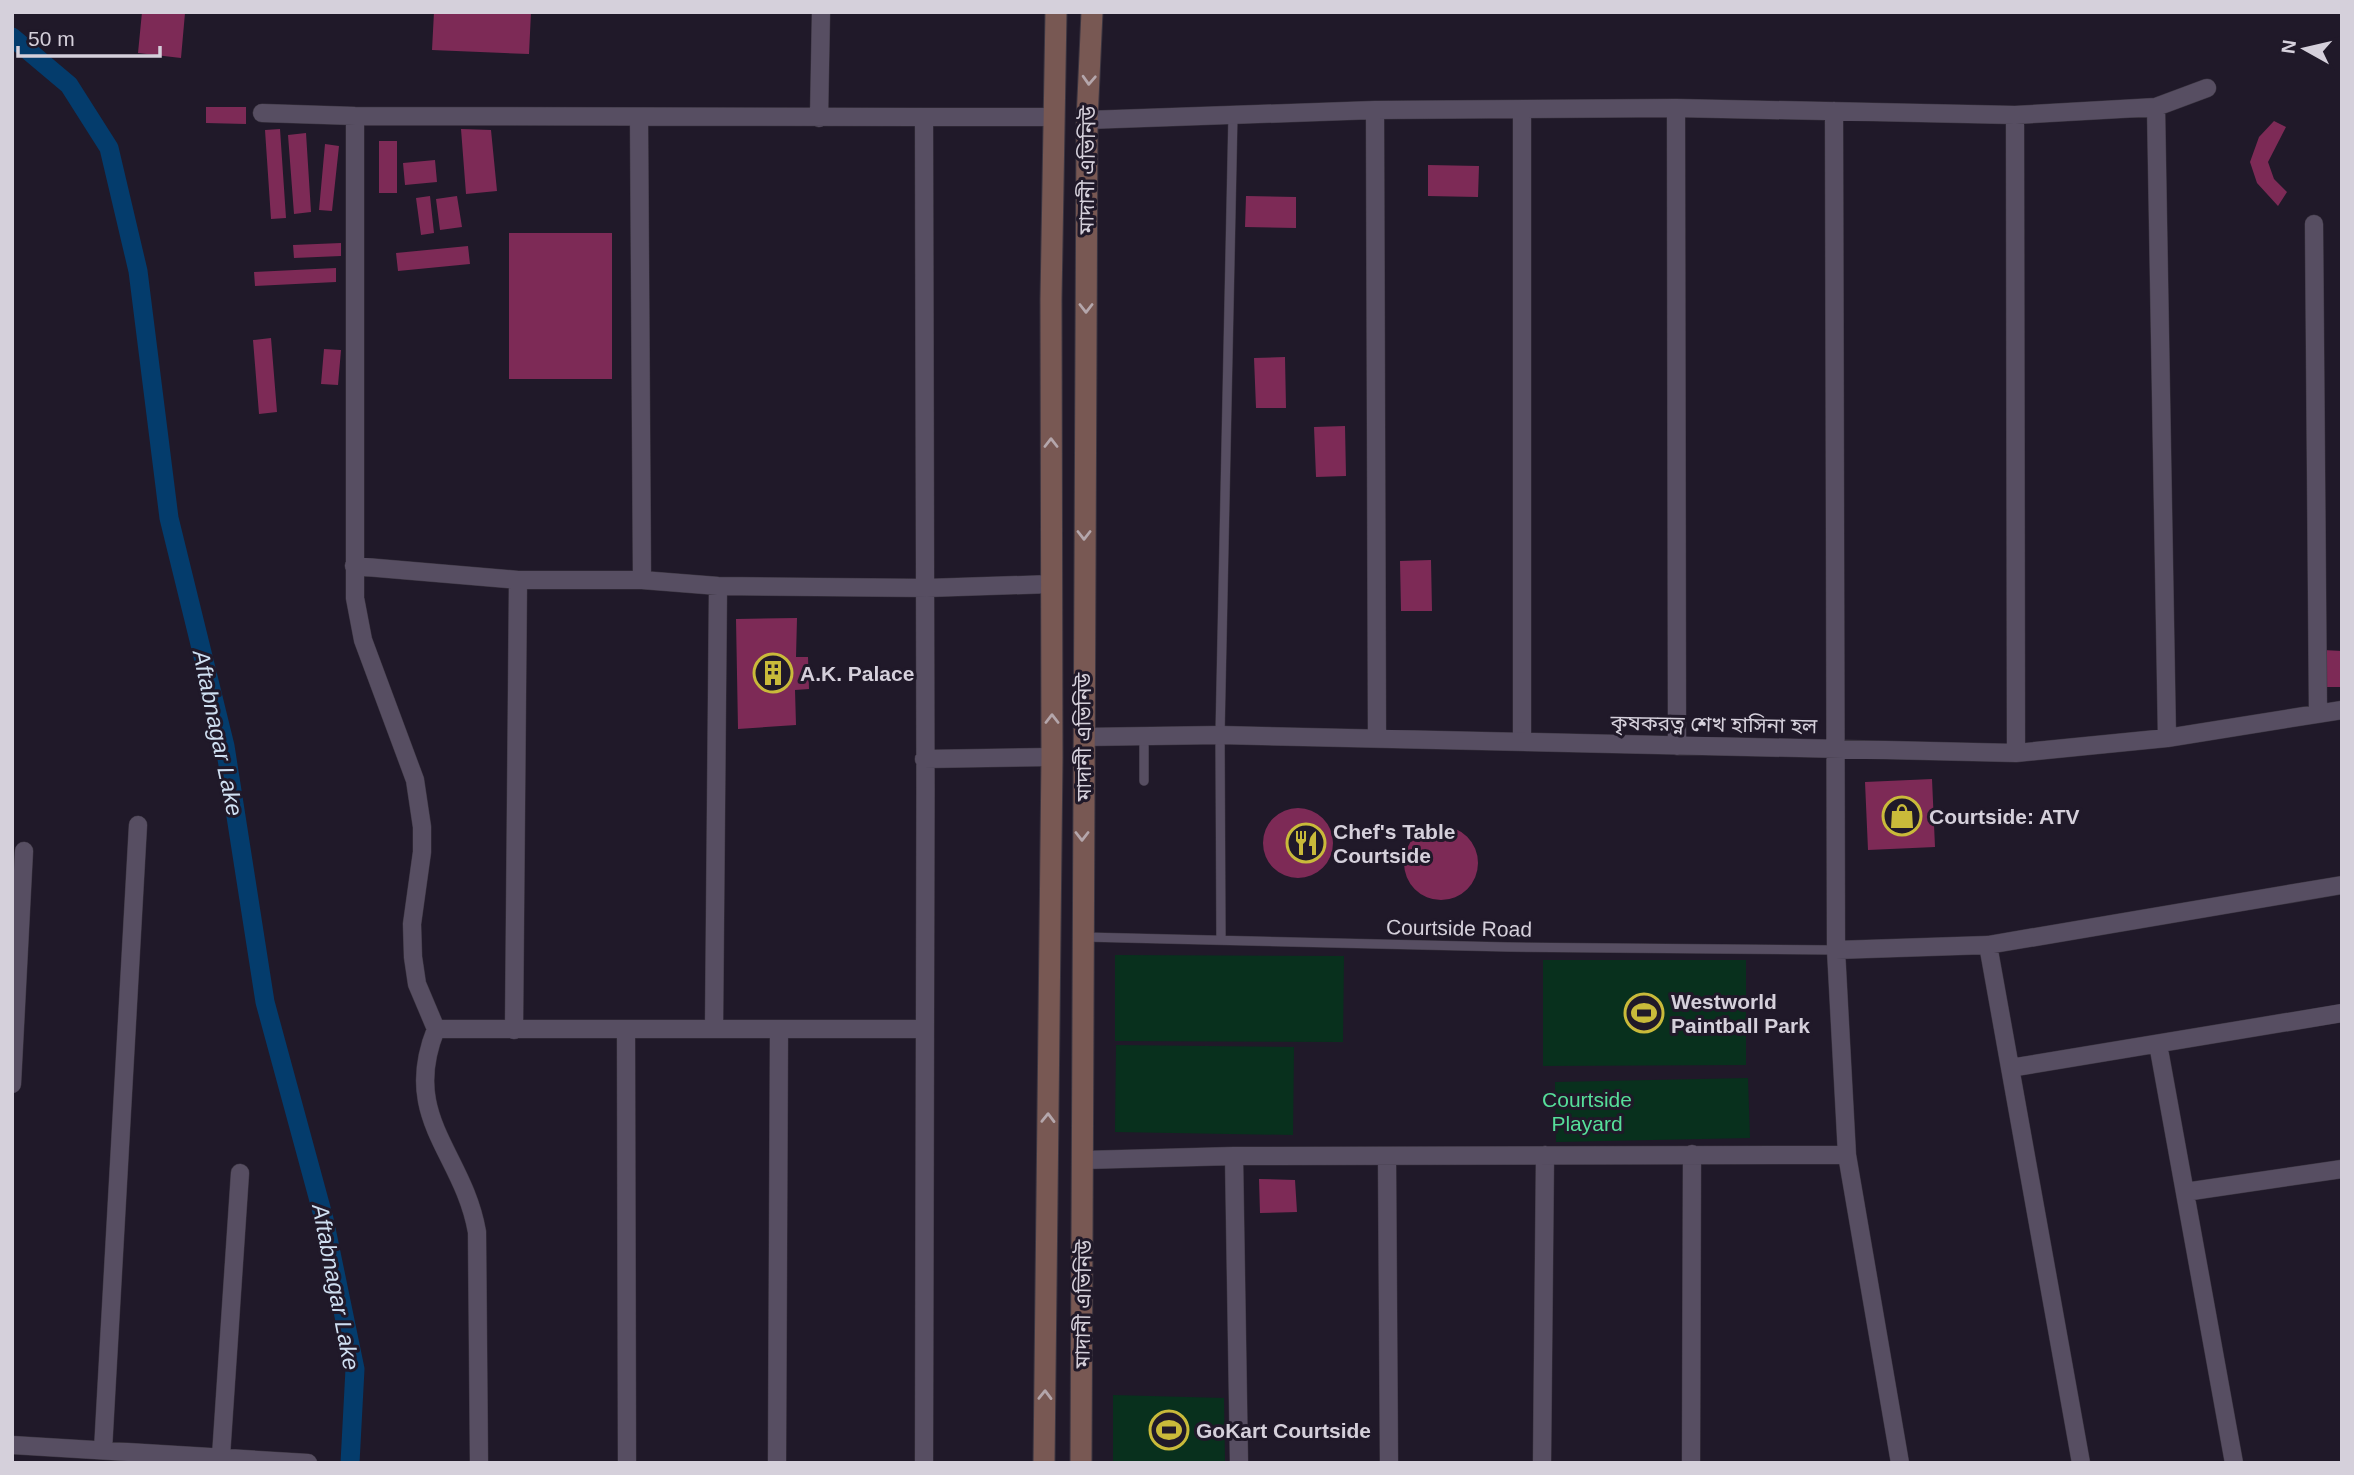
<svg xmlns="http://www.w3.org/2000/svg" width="2354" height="1475" font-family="Helvetica,'Noto Sans Bengali',sans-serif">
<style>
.green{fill:#08301d}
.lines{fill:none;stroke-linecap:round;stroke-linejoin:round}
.canal{stroke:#043c6c;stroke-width:19}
.building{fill:#7d2a56}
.lane-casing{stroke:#3b3541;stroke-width:10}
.street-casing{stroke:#3b3541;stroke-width:19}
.secondary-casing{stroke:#3b3541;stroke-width:23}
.lane{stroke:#574e62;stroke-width:9}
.street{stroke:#574e62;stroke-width:18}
.secondary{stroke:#785853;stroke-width:21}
.oneway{stroke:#b4a6ab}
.labels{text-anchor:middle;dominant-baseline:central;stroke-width:6;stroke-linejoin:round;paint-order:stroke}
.street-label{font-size:21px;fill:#d5d0db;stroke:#201929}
.poi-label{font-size:21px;font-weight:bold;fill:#d5d0db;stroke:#201929;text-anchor:start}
.park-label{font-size:21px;fill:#56df9a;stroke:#201929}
.water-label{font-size:23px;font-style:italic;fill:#cfdff1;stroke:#201929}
</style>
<rect width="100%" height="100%" fill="#201929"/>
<!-- green -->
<path class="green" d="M 1115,955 L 1344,956 L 1343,1042 L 1115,1041 Z
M 1543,960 L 1746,960 L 1746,1065 L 1543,1066 Z
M 1116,1045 L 1294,1047 L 1293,1135 L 1115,1132 Z
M 1748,1078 L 1750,1138 L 1556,1142 L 1555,1082 Z
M 1113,1395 L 1224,1398 L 1225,1463 L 1113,1463 Z"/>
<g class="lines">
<!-- canal -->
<path class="canal" d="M 12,37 L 69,85 L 109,148 L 138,271 L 169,518 L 225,746 L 265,1002 L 324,1219 L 355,1369 L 350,1463"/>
</g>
<!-- building -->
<path class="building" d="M 142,12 L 185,13 L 181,58 L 138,53 Z
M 434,12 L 531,12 L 529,54 L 432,50 Z
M 206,107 L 246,107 L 246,124 L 206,123 Z
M 2274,121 L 2286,127 L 2268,162 L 2274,179 L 2287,192 L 2278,206 L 2257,183 L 2250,162 L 2259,137 Z
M 280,129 L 286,218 L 271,219 L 265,130 Z
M 461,129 L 491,130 L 497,191 L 466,194 Z
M 306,133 L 311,212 L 294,214 L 288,135 Z
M 379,141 L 397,141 L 397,193 L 379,193 Z
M 325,144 L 339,146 L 332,211 L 319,210 Z
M 435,160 L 437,182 L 405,185 L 403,163 Z
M 1428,165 L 1479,166 L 1478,197 L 1428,196 Z
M 430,196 L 434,233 L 421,235 L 416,198 Z
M 457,196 L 462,227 L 440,230 L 436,199 Z
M 1246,196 L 1296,197 L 1296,228 L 1245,227 Z
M 509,233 L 612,233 L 612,379 L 509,379 Z
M 341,243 L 341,256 L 294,258 L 293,245 Z
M 468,246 L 470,264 L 398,271 L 396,253 Z
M 336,268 L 336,282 L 255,286 L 254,272 Z
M 271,338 L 277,412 L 259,414 L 253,340 Z
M 324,349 L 341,350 L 338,385 L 321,384 Z
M 1285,357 L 1286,408 L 1256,408 L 1254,358 Z
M 1345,426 L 1346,476 L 1316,477 L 1314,427 Z
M 1431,560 L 1432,611 L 1401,611 L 1400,561 Z
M 797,618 L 796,657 L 808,657 L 809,689 L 795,690 L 796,725 L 738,729 L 736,619 Z
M 2323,650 L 2342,651 L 2342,687 L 2323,687 Z
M 1932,779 L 1935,847 L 1868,850 L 1865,782 Z
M1263 843a35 35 0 1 1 70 0a35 35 0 1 1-70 0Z
M1404 863a37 37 0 1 1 74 0a37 37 0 1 1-74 0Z
M 1259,1179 L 1295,1180 L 1297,1212 L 1260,1213 Z"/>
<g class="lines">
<defs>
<path id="lane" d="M 1144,736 L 1144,781
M 1084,937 L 1508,947 L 1836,950
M 1221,940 L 1220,735 L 1233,114"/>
<path id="street" d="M 2156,107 L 2167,738
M 1676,108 L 1677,746
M 1375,110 L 1377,739
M 1834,111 L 1836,950 L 1847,1155
M 262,113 L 355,116 L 924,117 C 927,566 925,1014 924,1463
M 2015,115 L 2016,753
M 355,116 L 355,598 L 363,640 L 415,780 L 422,827 L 422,852 L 412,924 L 413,957 L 417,984 L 436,1029 C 400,1118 463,1152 477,1232 L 479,1463
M 639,117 L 642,580
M 924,117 L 1054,117
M 819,118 L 821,12
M 1087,120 L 1375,110 L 1676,108 L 2015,115 L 2156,107 L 2207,88
M 2314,224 L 2318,714
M 354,566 L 518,580 L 642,580 L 718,586 L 927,588 L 1052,584
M 1083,737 L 1220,735 L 2016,753 L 2167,738 L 2342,710
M 1522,742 L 1522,110
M 924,759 L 1052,757
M 1988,945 L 2081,1463
M 1836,950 L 1988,945 L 2342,885
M 436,1029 L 925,1029
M 714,1029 L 718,586
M 514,1030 L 518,580
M 626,1030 L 627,1463
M 2158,1044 L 2234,1463
M 2010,1068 L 2342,1013
M 12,1084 L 24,851
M 1234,1156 L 1239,1463
M 1387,1157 L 1389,1463
M 1084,1160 L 1234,1156 L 1847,1155 L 1900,1463
M 2185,1192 L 2342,1169
M 12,1445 L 308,1463
M 103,1450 L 138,825
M 221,1456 L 240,1173
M 777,1463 L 779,1029
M 1542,1463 L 1545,1155
M 1691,1463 L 1692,1154"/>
<path id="secondary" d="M 1044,1463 L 1052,757 L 1051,299 L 1056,12
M 1081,1463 L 1087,120 L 1092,12"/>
</defs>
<!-- lane casing -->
<use href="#lane" class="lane-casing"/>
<!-- street casing -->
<use href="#street" class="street-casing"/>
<!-- secondary casing -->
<use href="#secondary" class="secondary-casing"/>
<!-- lane -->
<use href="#lane" class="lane"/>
<!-- street -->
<use href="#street" class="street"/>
<!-- secondary -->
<use href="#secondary" class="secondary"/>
</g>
<!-- one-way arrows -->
<defs><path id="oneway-chevron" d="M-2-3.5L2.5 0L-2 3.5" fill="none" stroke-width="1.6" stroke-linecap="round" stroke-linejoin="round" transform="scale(1.75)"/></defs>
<g class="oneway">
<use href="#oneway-chevron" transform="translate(1089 80) rotate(93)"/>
<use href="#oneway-chevron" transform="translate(1086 308) rotate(90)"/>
<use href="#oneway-chevron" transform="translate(1051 443) rotate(-90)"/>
<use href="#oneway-chevron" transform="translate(1084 535) rotate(90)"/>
<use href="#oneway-chevron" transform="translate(1052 719) rotate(-90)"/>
<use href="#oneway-chevron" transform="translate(1082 836) rotate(90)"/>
<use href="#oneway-chevron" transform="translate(1048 1118) rotate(-89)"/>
<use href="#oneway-chevron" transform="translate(1045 1395) rotate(-89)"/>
</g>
<!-- icons -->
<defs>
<symbol id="building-ring" viewBox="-11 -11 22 22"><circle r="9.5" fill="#201929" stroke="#c9ba3a" stroke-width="1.5"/><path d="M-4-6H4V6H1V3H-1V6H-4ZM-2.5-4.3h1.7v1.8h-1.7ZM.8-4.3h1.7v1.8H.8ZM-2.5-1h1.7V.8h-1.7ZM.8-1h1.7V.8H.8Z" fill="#c9ba3a"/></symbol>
<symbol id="shop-ring" viewBox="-11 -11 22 22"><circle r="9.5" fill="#201929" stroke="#c9ba3a" stroke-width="1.5"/><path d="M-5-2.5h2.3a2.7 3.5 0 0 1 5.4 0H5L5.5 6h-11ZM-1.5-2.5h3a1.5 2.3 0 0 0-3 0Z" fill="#c9ba3a"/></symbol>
<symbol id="restaurant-ring" viewBox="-11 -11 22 22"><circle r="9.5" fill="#201929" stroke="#c9ba3a" stroke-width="1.5"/><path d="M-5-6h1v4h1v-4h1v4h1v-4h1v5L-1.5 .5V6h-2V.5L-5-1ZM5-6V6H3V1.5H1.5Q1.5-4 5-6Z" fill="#c9ba3a"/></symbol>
<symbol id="stadium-ring" viewBox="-11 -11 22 22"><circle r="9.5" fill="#201929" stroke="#c9ba3a" stroke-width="1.5"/><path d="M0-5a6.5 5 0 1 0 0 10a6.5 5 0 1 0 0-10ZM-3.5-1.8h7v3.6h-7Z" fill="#c9ba3a"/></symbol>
</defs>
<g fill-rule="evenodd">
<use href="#building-ring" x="751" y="651" width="44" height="44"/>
<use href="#shop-ring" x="1880" y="794" width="44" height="44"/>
<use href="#restaurant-ring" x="1284" y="821" width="44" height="44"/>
<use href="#stadium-ring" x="1622" y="991" width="44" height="44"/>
<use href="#stadium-ring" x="1147" y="1408" width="44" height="44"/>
</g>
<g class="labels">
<!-- street labels -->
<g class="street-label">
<text transform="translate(1087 170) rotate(-89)">মাদানী এভিনিউ</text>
<text transform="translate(1714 724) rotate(1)">কৃষকরত্ন শেখ হাসিনা হল</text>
<text transform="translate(1083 737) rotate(-90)">মাদানী এভিনিউ</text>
<text transform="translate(1459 928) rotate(1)">Courtside Road</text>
<text transform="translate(1083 1304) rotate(-89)">মাদানী এভিনিউ</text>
</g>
<!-- poi labels -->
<g class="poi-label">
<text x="800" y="673">A.K. Palace</text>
<text x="1929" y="816">Courtside: ATV</text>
<text x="1333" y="831">Chef's Table<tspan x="1333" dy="24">Courtside</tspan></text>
<text x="1671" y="1001">Westworld<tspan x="1671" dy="24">Paintball Park</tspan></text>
<text x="1196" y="1430">GoKart Courtside</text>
</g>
<!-- park labels -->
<g class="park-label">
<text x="1587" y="1099">Courtside<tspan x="1587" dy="24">Playard</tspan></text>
</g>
<!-- water labels -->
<g class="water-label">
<text transform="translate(218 733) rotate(78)">Aftabnagar Lake</text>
<text transform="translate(336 1287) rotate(79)">Aftabnagar Lake</text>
</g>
</g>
<!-- border -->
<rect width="2354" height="1475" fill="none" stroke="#d5d0db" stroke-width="28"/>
<!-- north arrow -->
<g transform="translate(2305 49) rotate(278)" stroke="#201929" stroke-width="5" paint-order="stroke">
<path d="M0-5L12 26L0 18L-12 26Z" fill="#d5d0db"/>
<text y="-10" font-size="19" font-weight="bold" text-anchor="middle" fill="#d5d0db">N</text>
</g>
<!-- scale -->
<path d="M18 46v10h142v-10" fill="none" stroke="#d5d0db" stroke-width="3.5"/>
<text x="28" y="46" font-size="21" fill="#d5d0db" stroke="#201929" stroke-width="5" paint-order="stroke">50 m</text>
</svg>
